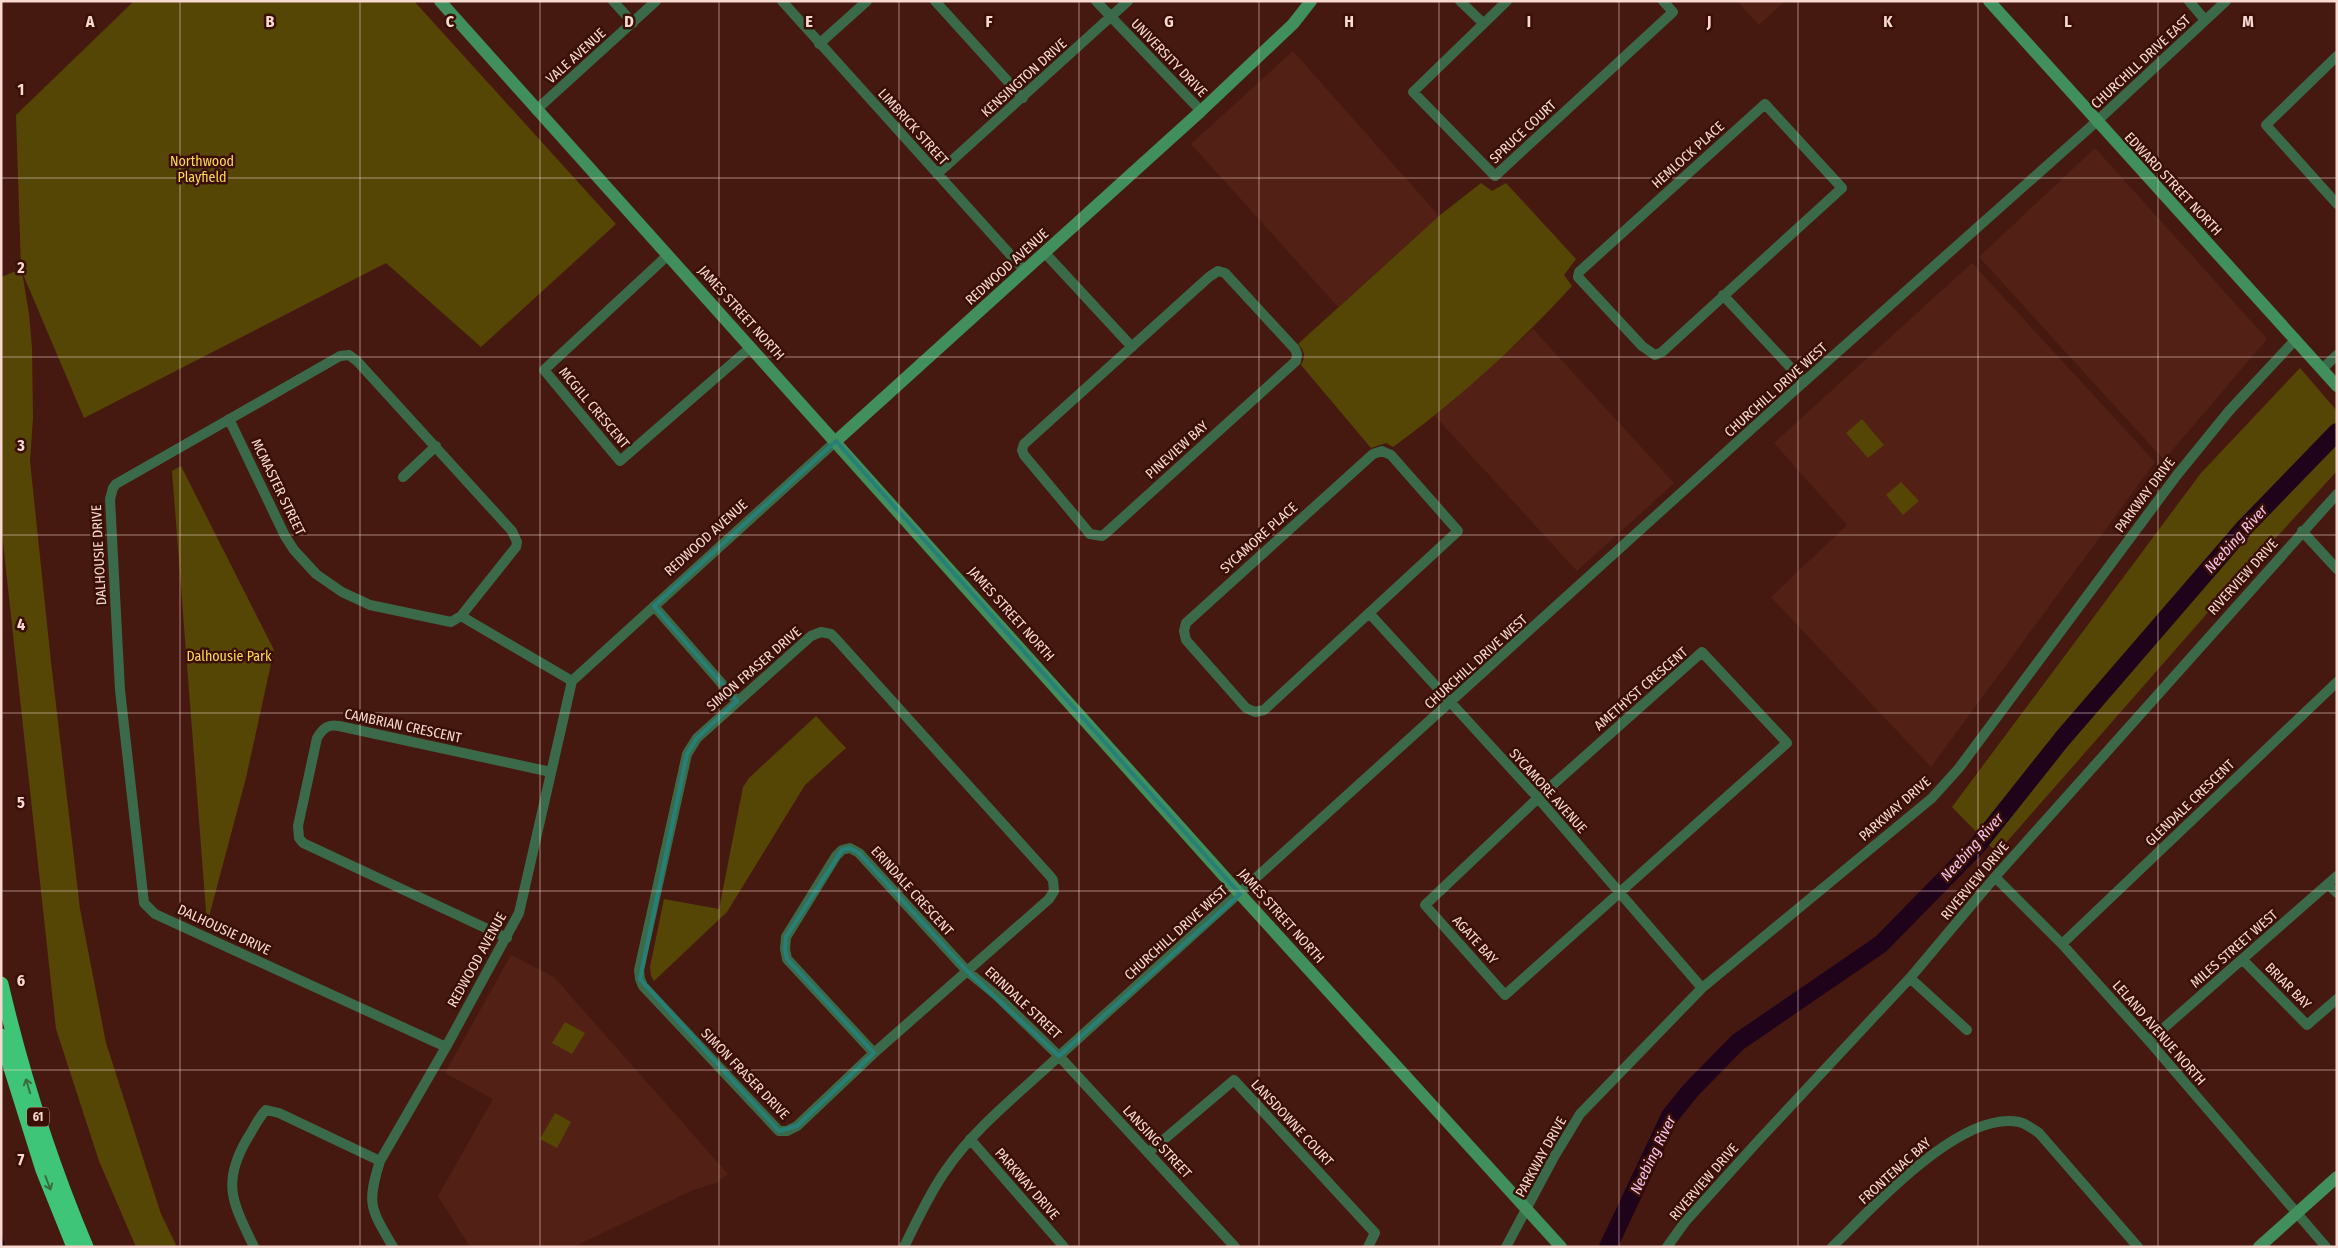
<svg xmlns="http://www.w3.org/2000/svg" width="2338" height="1248" font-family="'Fira Sans Condensed',sans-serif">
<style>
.built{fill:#532015}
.green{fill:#554606}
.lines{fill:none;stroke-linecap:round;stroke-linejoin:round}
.stream{stroke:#1f031b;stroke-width:3}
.river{stroke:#1f031b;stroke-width:18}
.street{stroke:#3b6a4b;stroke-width:10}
.secondary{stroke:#408f5d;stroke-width:12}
.highway{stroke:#3ec577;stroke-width:15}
.oneway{stroke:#3c6a3e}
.marked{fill:none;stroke:#268078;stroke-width:4;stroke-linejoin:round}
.grid{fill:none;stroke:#f8dad3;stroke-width:1;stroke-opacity:0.55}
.labels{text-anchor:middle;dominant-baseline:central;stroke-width:5;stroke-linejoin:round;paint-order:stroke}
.shield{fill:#390f06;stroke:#bf9d96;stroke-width:1}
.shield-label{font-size:12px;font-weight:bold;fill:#f8dad3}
.street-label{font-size:14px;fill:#f8dad3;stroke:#390f06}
.park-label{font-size:14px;fill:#fdd853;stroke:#390f06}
.water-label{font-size:15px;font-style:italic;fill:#f6c4ec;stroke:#390f06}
.grid-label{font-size:16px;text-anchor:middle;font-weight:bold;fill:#f8dad3;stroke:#390f06;stroke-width:5;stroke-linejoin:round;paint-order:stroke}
</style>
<rect width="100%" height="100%" fill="#451910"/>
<!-- built -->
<path class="built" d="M 1737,1 L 1785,1 L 1759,25 Z
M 1293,51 L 1439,216 L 1338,307 L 1191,144 Z
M 2095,148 L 2267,339 L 2164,460 L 1979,257 Z
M 1972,263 L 2155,462 L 1931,767 L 1771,597 L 1847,525 L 1774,443 Z
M 1533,329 L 1674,483 L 1577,571 L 1435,416 Z
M 511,955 L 554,977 L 728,1174 L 718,1182 L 691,1191 L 573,1247 L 470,1247 L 438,1196 L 493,1099 L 445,1073 Z"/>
<!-- green -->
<path class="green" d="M 134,1 L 414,1 L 616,224 L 481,347 L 386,263 L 84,418 L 22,272 L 29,314 L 32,348 L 33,418 L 30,461 L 51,662 L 80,909 L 106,1043 L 161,1214 L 177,1247 L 136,1247 L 99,1161 L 56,1029 L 1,524 L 1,277 L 21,269 L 16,115 Z
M 1481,183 L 1492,191 L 1506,183 L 1576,259 L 1564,275 L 1572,286 C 1518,345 1458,400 1393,447 L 1386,443 L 1371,448 L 1301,365 C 1306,356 1305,352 1298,344 L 1439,216 Z
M 2300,368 L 2337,411 L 2337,471 L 2211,609 L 1997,853 L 1952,807 L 2201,473 Z
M 1862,419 L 1884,445 L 1868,458 L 1846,433 Z
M 181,466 L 274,650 L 246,778 L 207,924 L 172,471 Z
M 1901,482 L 1919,501 L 1903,515 L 1886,495 Z
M 816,716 L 846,748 L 805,785 L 727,912 L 654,981 L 651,976 L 650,967 L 664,899 L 719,909 L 743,787 L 749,778 Z
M 565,1022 L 585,1033 L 572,1054 L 552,1043 Z
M 555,1113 L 571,1122 L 557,1148 L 540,1139 Z"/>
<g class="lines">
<!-- stream -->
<path class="stream" d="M 1,1238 L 4,1247"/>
<!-- river -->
<path class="river" d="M 1608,1247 L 1670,1116 L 1691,1090 L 1738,1042 L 1881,944 L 1977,846 L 2062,739 L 2245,527 L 2337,432"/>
<!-- street -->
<path class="street" d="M 613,1 L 633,23
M 782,1 L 1025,271
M 935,1 L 1023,98
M 1096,1 L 1201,111
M 1460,1 L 1483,23
M 1507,1 L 1413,92 L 1495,176 L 1673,12 L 1663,1
M 2189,1 L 2205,20
M 819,44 L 867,1
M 2337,56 L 2266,125 L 2337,204
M 1765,104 L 1842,188 L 1662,352 L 1655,355 L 1642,346 L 1578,277 L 1579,272 Z
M 536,110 L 656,1
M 937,174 L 1128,1
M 1045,253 L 1132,347
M 668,255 L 544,370 L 620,461 L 751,347
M 1218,271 L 1225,273 L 1295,349 L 1297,354 L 1296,361 L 1106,533 L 1102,536 L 1090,534 L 1024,455 L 1022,450 L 1024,444 L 1209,277 Z
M 1723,295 L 1804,382
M 2322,369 L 2337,355
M 229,419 L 285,536 L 294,550 L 316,574 L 342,592 L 370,605 L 451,622 L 461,616 L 516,547 L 517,542 L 512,531 L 357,361 L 349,355 L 340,356 L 116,484 L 113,488 L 110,499 L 120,690 L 144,903 L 155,914 L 446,1047
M 1382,451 L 1391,455 L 1458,531 L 1264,710 L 1255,712 L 1246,708 L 1186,640 L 1184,631 L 1186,623 L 1373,454 Z
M 403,477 L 436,446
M 2302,531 L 2337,569
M 654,606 L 737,701
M 1370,614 L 1538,798 L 1702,988
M 461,616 L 572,681
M 821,632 L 831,634 L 837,640 L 1050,876 L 1053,880 L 1054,891 L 1049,899 L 874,1053 L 797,1126 L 787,1131 L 779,1131 L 643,986 L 640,979 L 639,970 L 687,754 L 697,738 L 811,636 Z
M 1702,652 L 1787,743 L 1505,995 L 1425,905 L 1538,798 Z
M 1995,877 L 2062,944 L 2149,1041 L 2326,1247
M 2328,884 L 2337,893
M 507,938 L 303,843 L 299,838 L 298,826 L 317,738 C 323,728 328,724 339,726 L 551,772
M 2062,944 L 2337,682
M 2243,960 L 2307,1025 L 2337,999
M 1910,978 L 1967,1030
M 2149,1041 L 2337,876
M 874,1053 L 787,959 L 785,949 L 786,937 L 836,856 L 842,850 L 850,848 L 859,853 L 967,971 L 996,995 L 1059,1056 L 1235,1247
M 970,1139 L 1064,1247
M 1148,1153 L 1234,1080 L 1375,1233 L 1368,1247
M 254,1247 C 233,1203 221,1184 247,1139 C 253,1130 258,1118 266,1110 L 279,1113 L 380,1161
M 393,1247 C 371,1209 366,1205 380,1161 L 446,1047 L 519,913 L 572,681 L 836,441
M 904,1247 C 917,1221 929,1194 946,1170 C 976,1126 1021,1092 1059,1056 L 1787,397 L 2096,122 L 2226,1
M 1506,1247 L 1554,1157 L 1580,1114 L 1702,988 L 1932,798 L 1959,768 L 2177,475 L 2229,411 L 2296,339
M 1667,1247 L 1685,1222 L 1759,1140 L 1910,978 L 1995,877 L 2337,494
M 1832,1247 C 1872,1209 1959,1110 2019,1122 C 2025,1123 2033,1129 2039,1133 L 2138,1247"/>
<!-- secondary -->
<path class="secondary" d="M 440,1 L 1240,894 L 1561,1247
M 1989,1 L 2337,386
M 836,441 L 1201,111 L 1293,24 L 1311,1
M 2259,1247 L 2337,1177"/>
<!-- highway -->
<path class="highway" d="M 1,984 C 22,1074 50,1162 86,1247
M 1,1036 L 43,1170 L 74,1247"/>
</g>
<!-- one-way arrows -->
<defs><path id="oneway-shaft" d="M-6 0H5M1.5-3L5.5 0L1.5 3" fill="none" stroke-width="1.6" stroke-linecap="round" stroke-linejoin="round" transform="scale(1.25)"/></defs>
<g class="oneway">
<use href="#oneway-shaft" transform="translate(28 1086) rotate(-107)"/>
<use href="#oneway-shaft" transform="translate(48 1183) rotate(69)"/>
</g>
<!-- marked area -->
<path class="marked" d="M 836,441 L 1240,894 L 1059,1056 L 967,971 L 859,853 L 850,848 L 842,850 L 786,937 L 785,949 L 787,959 L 874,1053 L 797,1126 L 779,1131 L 640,979 L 687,754 L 697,738 L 737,701 L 654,606 Z"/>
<!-- grid -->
<path class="grid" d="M 180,1 L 180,1247M 360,1 L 360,1247M 540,1 L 540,1247M 719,1 L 719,1247M 899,1 L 899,1247M 1079,1 L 1079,1247M 1259,1 L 1259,1247M 1439,1 L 1439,1247M 1619,1 L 1619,1247M 1798,1 L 1798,1247M 1978,1 L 1978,1247M 2158,1 L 2158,1247M 1,178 L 2337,178M 1,357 L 2337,357M 1,535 L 2337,535M 1,713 L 2337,713M 1,891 L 2337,891M 1,1070 L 2337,1070"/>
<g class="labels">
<!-- shield labels -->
<rect class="shield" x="27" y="1107.5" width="22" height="19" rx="4"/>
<g class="shield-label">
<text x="38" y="1117">61</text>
</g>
<!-- street labels -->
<g class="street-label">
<text transform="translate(576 56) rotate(-42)">VALE AVENUE</text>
<text transform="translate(1169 58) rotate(46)">UNIVERSITY DRIVE</text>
<text transform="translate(2141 62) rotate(-43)">CHURCHILL DRIVE EAST</text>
<text transform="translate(1024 78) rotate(-42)">KENSINGTON DRIVE</text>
<text transform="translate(913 127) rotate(48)">LIMBRICK STREET</text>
<text transform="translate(1523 132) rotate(-43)">SPRUCE COURT</text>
<text transform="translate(1688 155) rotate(-42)">HEMLOCK PLACE</text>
<text transform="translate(2173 184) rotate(47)">EDWARD STREET NORTH</text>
<text transform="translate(1007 267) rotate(-42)">REDWOOD AVENUE</text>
<text transform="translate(741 313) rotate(48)">JAMES STREET NORTH</text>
<text transform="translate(1776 390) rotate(-42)">CHURCHILL DRIVE WEST</text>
<text transform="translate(594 408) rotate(50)">MCGILL CRESCENT</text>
<text transform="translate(1177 450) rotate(-42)">PINEVIEW BAY</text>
<text transform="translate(278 487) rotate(64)">MCMASTER STREET</text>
<text transform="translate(2145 495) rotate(-53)">PARKWAY DRIVE</text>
<text transform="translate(706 538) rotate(-42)">REDWOOD AVENUE</text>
<text transform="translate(1259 538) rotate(-42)">SYCAMORE PLACE</text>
<text transform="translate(99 555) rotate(-93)">DALHOUSIE DRIVE</text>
<text transform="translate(2243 577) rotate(-48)">RIVERVIEW DRIVE</text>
<text transform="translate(1011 614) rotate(48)">JAMES STREET NORTH</text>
<text transform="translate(1476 662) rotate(-42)">CHURCHILL DRIVE WEST</text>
<text transform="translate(754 669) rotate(-41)">SIMON FRASER DRIVE</text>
<text transform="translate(1641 689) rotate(-41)">AMETHYST CRESCENT</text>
<text transform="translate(403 726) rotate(12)">CAMBRIAN CRESCENT</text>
<text transform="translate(1548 791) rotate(48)">SYCAMORE AVENUE</text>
<text transform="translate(2190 803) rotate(-44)">GLENDALE CRESCENT</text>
<text transform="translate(1895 809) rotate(-41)">PARKWAY DRIVE</text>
<text transform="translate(1975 881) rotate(-50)">RIVERVIEW DRIVE</text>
<text transform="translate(912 891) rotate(48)">ERINDALE CRESCENT</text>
<text transform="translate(1281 916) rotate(48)">JAMES STREET NORTH</text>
<text transform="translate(224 930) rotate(25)">DALHOUSIE DRIVE</text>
<text transform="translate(1176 933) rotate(-42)">CHURCHILL DRIVE WEST</text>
<text transform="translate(1475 940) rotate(48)">AGATE BAY</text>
<text transform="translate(2234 949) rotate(-41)">MILES STREET WEST</text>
<text transform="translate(477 960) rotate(-61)">REDWOOD AVENUE</text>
<text transform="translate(2288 986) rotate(45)">BRIAR BAY</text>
<text transform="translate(1023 1003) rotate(43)">ERINDALE STREET</text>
<text transform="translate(2159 1033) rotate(49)">LELAND AVENUE NORTH</text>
<text transform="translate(745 1074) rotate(46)">SIMON FRASER DRIVE</text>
<text transform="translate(1292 1123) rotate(47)">LANSDOWNE COURT</text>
<text transform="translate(1157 1142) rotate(47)">LANSING STREET</text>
<text transform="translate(1541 1157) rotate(-61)">PARKWAY DRIVE</text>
<text transform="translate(1895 1171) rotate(-42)">FRONTENAC BAY</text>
<text transform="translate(1704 1182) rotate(-49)">RIVERVIEW DRIVE</text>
<text transform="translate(1027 1184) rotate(49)">PARKWAY DRIVE</text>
</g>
<!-- park labels -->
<g class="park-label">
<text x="202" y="161">Northwood<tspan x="202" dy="16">Playfield</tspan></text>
<text x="229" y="656">Dalhousie Park</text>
</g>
<!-- water labels -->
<g class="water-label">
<text transform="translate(2236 539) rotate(-48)">Neebing River</text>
<text transform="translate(1972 847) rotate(-48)">Neebing River</text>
<text transform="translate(1653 1155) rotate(-64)">Neebing River</text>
</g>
</g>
<g class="grid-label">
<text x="90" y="27">A</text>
<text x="270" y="27">B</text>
<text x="450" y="27">C</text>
<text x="629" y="27">D</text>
<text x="809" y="27">E</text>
<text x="989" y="27">F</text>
<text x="1169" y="27">G</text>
<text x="1349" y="27">H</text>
<text x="1529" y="27">I</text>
<text x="1709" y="27">J</text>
<text x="1888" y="27">K</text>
<text x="2068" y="27">L</text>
<text x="2248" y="27">M</text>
<text x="21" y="95">1</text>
<text x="21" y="273">2</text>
<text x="21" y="451">3</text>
<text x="21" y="630">4</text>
<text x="21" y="808">5</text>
<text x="21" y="986">6</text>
<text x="21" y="1165">7</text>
</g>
<!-- border -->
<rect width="2338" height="1248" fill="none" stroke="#f8dad3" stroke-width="5"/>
</svg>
